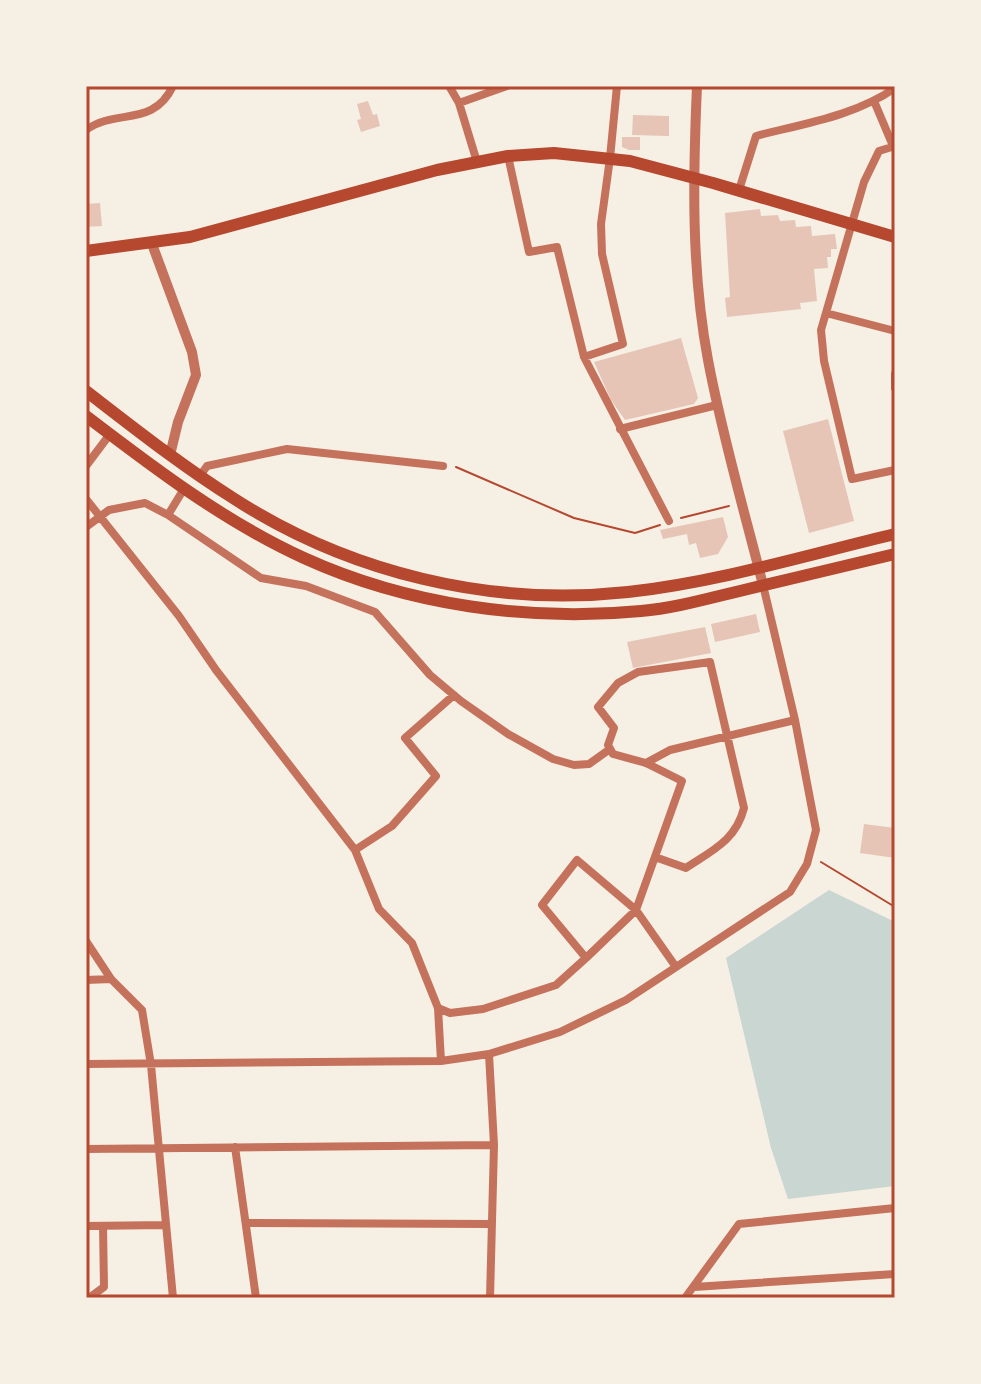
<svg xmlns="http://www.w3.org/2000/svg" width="981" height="1384" font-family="Figtree,sans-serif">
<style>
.water{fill:#c9d6d2}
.building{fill:#e6c5b7}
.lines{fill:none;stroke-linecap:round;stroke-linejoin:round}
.path{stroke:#b5482f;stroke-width:2}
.minor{stroke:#c5725c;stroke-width:8}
.tertiary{stroke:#c5725c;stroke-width:10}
.primary{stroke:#b5482f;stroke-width:12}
.neatline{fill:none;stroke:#b5482f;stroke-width:3}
</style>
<rect width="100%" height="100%" fill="#f6efe4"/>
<!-- water -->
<path class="water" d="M 829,890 L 895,922 L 895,1186 L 788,1199 L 771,1148 L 726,958 Z"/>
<!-- building -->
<path class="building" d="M 368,101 L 373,115 L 377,114 L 380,126 L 361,132 L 357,120 L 361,119 L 357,104 Z
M 633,115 L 669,116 L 669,136 L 632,135 Z
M 622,137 L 640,137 L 640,150 L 629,150 L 622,147 Z
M 100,203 L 102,226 L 86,227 L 86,204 Z
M 760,209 L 761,216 L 778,215 L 780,221 L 795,220 L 796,227 L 811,226 L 812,236 L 835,234 L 837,249 L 831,249 L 831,257 L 827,257 L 828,268 L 814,269 L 817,301 L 800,303 L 801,309 L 727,317 L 725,298 L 730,297 L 725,213 Z
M 681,338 L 698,398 L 694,404 L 625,420 L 611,400 L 594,362 Z
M 828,419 L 854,521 L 809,533 L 783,431 Z
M 723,517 L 728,537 L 718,554 L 700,558 L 696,543 L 689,545 L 687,534 L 663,539 L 660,530 Z
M 756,614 L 760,632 L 715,642 L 711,624 Z
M 705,627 L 711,653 L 633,668 L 627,642 Z
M 864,824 L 895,828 L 895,858 L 860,853 Z"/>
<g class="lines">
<!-- path -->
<path class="path" d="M 456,467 L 574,518 L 635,533 L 660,525
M 681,518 L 729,506
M 821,862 L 895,907"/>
<!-- minor -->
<path class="minor" d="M 449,86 L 459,103 L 477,162
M 874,101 L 893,146
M 459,103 L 507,86
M 86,130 C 116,108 153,128 173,86
M 895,146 L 879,151 L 864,182 L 821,330 L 824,361 L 852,479 L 895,470
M 508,156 L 529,252 L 557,247 L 584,357 L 669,521
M 739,190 L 756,136 C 802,124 855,116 895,88
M 826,313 L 895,331
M 584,357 L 623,344 L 602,254 L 601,224 L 610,158 L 617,86
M 895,374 L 895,388
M 620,429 L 717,405
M 86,466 L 110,434
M 200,476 L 207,466 L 287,449 L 443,466
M 86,499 L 179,616 L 216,670 L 355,850 L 379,909 L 412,943 L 438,1008 L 441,1061
M 168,515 L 261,578 L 306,586 L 375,612 L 430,675 L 461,701 L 508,734 L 553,759 L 574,765 L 589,764 L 610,749
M 86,527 L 109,510 L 145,503 L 168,515 L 185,487
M 646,763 L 670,750 L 795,720
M 355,850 L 392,826 L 436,776 L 405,738 L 454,695
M 86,941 L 111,979 L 142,1010 L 151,1065 L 173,1298
M 586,958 L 542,905 L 577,860 L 636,910 L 676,967
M 86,980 L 111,979
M 438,1008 L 450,1013 L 483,1009 L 556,985 L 586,958 L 636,910 L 682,781 L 646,763 L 613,754 L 608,745 L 614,728 L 598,707 L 618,683 L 638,672 L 710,662 L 744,808 C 736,840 713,850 686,868 L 655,857
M 489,1054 L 494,1145 L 490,1298
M 86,1064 L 441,1061 L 489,1054 L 560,1032 L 626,1000 L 790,892 L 807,864 L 816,830 L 795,720 L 763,585
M 235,1147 L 256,1298
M 86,1149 L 494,1145
M 246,1223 L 491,1224
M 86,1226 L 166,1225
M 694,1287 L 895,1274
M 89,1298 L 104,1287 L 103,1226
M 685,1298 L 739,1224 L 895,1208"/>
<!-- tertiary -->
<path class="tertiary" d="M 697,86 C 693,177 691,270 708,360 C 722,435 744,510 763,585
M 152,244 L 192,352 L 196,375 L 178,422 L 170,455"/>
<!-- primary -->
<path class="primary" d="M 86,251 L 190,237 L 437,170 L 508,156 L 554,153 L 630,161 L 713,183 L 895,237
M 86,391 C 134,428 182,466 233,498 C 349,573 490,607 628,592 C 718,582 807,555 895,534
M 86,416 C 154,468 225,522 304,558 C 407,605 529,622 641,611 C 677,608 713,597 748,589 C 797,577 846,566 895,554"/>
</g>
<!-- border -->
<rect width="981" height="1384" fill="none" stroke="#f6efe4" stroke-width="176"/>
<rect x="88" y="88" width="805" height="1208" class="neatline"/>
</svg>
